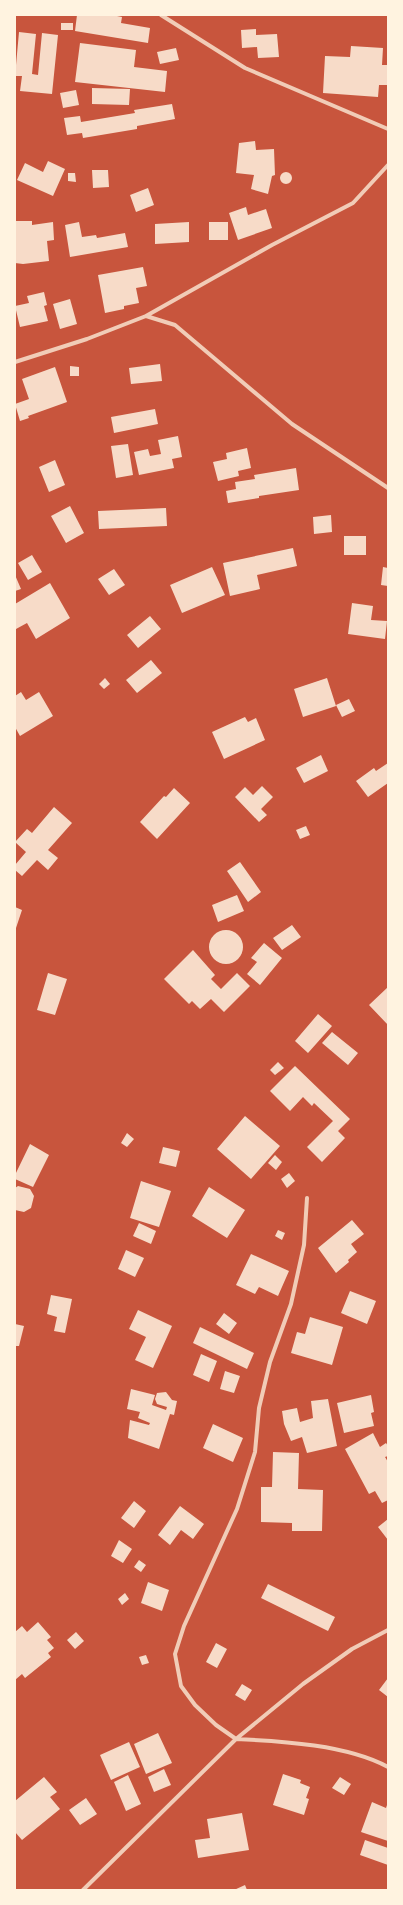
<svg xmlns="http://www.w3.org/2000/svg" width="403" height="1905" font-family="'Work Sans',sans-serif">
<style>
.building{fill:#f7dbc8}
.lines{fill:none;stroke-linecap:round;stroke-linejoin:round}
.minor{stroke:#f1ccb7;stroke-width:4}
</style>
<rect width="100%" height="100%" fill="#c8553d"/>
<!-- building -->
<path class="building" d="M 77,15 L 112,15 L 122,17 L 121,23 L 150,28 L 148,43 L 75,31 Z
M 61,23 L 73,23 L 73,30 L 61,30 Z
M 256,29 L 256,35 L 277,34 L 279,57 L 258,58 L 257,47 L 242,48 L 241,30 Z
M 19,32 L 36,34 L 32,74 L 38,75 L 42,33 L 58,35 L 52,94 L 20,91 L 22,76 L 15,76 Z
M 80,43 L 136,50 L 134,67 L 167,71 L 165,92 L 75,82 Z
M 351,46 L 383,48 L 382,65 L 388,65 L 388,85 L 379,85 L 378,97 L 323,93 L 325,56 L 350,57 Z
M 176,48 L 179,60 L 160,64 L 157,52 Z
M 92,88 L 130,89 L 129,105 L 92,104 Z
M 76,90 L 79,105 L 63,108 L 60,93 Z
M 172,104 L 175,119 L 137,126 L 137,129 L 83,138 L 82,133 L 67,135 L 64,118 L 80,116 L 81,122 L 135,113 L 134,110 Z
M 255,141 L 256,150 L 274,149 L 275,175 L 272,176 L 268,194 L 251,189 L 254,175 L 236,173 L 239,143 Z
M 48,161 L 65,169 L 53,196 L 17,180 L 25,163 L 43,172 Z
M 92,170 L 108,170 L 109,187 L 93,188 Z
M280 178a6 6 0 1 1 12 0a6 6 0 1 1-12 0Z
M 68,173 L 75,173 L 76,182 L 68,181 Z
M 148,188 L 154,205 L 136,212 L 130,195 Z
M 246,207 L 248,215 L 266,209 L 272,228 L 238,240 L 229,213 Z
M 15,221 L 32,221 L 32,225 L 53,222 L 54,240 L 47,241 L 49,261 L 23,264 L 15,263 Z
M 79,222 L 82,237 L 96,235 L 97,238 L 125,233 L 128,247 L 70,257 L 65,225 Z
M 189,222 L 189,242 L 155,244 L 155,224 Z
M 209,222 L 228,222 L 228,240 L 209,240 Z
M 143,267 L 147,286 L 136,288 L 139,303 L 124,306 L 124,309 L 105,313 L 98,275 Z
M 44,292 L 47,305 L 44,306 L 48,321 L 20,327 L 15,306 L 29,303 L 27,296 Z
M 70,299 L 77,324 L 60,329 L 53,304 Z
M 160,364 L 162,381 L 131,384 L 129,368 Z
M 70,366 L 79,367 L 79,376 L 70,376 Z
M 55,367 L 67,402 L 28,416 L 29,418 L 20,421 L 15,404 L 29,399 L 22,379 Z
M 155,409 L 158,424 L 114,433 L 111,417 Z
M 178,436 L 182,457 L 172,459 L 174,468 L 139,475 L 134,452 L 148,449 L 150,456 L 161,454 L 158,440 Z
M 128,444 L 133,475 L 116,478 L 111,446 Z
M 247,448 L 251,468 L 238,471 L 239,476 L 218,481 L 213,462 L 227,459 L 226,453 Z
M 55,460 L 65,485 L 49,492 L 39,467 Z
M 296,468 L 299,490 L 259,496 L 259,498 L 228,503 L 226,491 L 236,489 L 235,482 L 255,479 L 254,475 Z
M 70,506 L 84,533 L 66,543 L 51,516 Z
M 166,508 L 167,526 L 99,529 L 98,511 Z
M 331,515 L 332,532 L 314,534 L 313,517 Z
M 344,536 L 366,536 L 366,555 L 344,555 Z
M 293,548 L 297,566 L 257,575 L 260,589 L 230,596 L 223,563 Z
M 32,555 L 42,572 L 28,580 L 18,563 Z
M 212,567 L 225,595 L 182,613 L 170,585 Z
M 383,567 L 388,568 L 388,586 L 381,585 Z
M 114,569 L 125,585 L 109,595 L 98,579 Z
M 15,575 L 21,589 L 15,591 Z
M 50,583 L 70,618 L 36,639 L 27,623 L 16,629 L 15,604 Z
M 352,603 L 373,606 L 371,620 L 387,621 L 385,639 L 348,634 Z
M 150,616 L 161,629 L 138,648 L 127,635 Z
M 151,660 L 162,673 L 137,693 L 126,680 Z
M 105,678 L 110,684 L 104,689 L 99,684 Z
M 327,678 L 336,706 L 303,717 L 294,689 Z
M 21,692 L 26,700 L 39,692 L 53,716 L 20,736 L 15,727 L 15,696 Z
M 349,699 L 355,711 L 342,717 L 336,705 Z
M 245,717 L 248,722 L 256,718 L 265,740 L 224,759 L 212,732 Z
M 321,755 L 328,771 L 304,783 L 296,768 Z
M 388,763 L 388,783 L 368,797 L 356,781 L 374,768 L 376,771 Z
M 262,786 L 273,797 L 261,809 L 267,815 L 259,822 L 235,797 L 245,787 L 253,795 Z
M 174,788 L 190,803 L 157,839 L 140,822 L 164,796 L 166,797 Z
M 54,807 L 72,823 L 48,850 L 58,858 L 48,870 L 37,860 L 22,876 L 15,870 L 15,865 L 26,852 L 15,842 L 27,829 L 32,833 Z
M 306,826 L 310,835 L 300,839 L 296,830 Z
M 240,862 L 261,892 L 248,902 L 227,871 Z
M 237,895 L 244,911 L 218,922 L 212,905 Z
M 15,907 L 22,910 L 16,928 L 15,928 Z
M 292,925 L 301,937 L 282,950 L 273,938 Z
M209 947a17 17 0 1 1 34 0a17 17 0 1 1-34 0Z
M 264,943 L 282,958 L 260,985 L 247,974 L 257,962 L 251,958 Z
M 193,950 L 215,975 L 211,979 L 221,989 L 237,973 L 250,986 L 224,1012 L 211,999 L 200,1009 L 192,1001 L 189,1004 L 164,979 Z
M 48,973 L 67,979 L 55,1015 L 37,1010 Z
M 388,987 L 388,1025 L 369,1005 Z
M 318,1014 L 332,1026 L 308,1053 L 295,1041 Z
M 332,1032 L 358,1053 L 348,1065 L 322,1043 Z
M 278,1062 L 284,1068 L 275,1075 L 270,1070 Z
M 295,1066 L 350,1119 L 338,1131 L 345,1138 L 322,1162 L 307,1147 L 333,1121 L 314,1103 L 312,1106 L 303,1097 L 290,1111 L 270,1091 Z
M 245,1116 L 280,1146 L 251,1179 L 217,1149 Z
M 127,1133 L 134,1139 L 127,1147 L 121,1143 Z
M 30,1144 L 49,1155 L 33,1187 L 15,1179 L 15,1175 Z
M 163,1147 L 180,1151 L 176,1167 L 159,1163 Z
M 275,1155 L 282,1162 L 276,1170 L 268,1163 Z
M 289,1173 L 295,1181 L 287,1188 L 281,1179 Z
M 141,1181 L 171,1191 L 159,1227 L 130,1218 Z
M 18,1186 L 30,1189 L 34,1196 L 31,1208 L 24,1212 L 15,1210 L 15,1188 Z
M 209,1187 L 245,1210 L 227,1238 L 192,1216 Z
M 352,1220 L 364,1234 L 351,1244 L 357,1252 L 348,1260 L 349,1262 L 336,1273 L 318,1248 Z
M 139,1223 L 156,1231 L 151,1244 L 133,1236 Z
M 278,1230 L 285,1233 L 282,1240 L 275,1236 Z
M 126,1250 L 144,1258 L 135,1277 L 118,1269 Z
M 251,1254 L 289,1271 L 278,1296 L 259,1287 L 255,1294 L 236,1285 Z
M 350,1291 L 376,1301 L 367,1324 L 341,1313 Z
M 51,1295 L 72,1299 L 65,1333 L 54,1331 L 57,1317 L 47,1314 Z
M 138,1310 L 172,1326 L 153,1368 L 135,1360 L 146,1337 L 129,1329 Z
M 224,1313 L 237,1323 L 229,1334 L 216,1324 Z
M 310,1317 L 343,1327 L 332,1365 L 291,1353 L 297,1332 L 305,1334 Z
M 15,1324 L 24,1326 L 19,1346 L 16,1346 L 16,1349 Z
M 200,1327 L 254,1353 L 247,1369 L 193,1343 Z
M 201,1354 L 217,1361 L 209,1382 L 193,1375 Z
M 225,1371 L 240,1376 L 234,1393 L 220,1389 Z
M 131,1389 L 155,1395 L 152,1405 L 166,1410 L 167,1407 L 157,1404 L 155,1399 L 157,1393 L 166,1392 L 172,1400 L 177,1401 L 174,1415 L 170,1414 L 159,1449 L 128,1438 L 130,1420 L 149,1425 L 150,1423 L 138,1418 L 140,1412 L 127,1409 Z
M 371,1395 L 374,1412 L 371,1413 L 374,1426 L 344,1433 L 337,1403 Z
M 328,1399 L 337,1446 L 307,1453 L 302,1437 L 291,1441 L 284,1424 L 282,1411 L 297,1408 L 300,1422 L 313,1418 L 311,1401 Z
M 213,1424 L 243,1438 L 233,1462 L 203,1448 Z
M 373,1433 L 380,1447 L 386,1443 L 388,1446 L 388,1456 L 385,1457 L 388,1462 L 388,1500 L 382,1503 L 375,1491 L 369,1494 L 345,1449 Z
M 273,1452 L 299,1453 L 298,1489 L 323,1490 L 322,1531 L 292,1531 L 292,1523 L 261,1522 L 261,1487 L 272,1487 Z
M 134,1501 L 146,1511 L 134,1528 L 121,1518 Z
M 180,1506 L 204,1524 L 193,1539 L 181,1530 L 170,1545 L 158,1535 Z
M 388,1519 L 388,1540 L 378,1527 Z
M 119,1540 L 132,1549 L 123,1563 L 111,1556 Z
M 139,1560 L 146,1565 L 141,1572 L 134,1567 Z
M 148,1582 L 169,1590 L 162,1611 L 141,1603 Z
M 268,1584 L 335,1617 L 328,1631 L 261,1598 Z
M 125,1593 L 129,1599 L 122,1605 L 118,1599 Z
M 38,1622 L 51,1637 L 47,1640 L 54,1648 L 48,1653 L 51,1657 L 25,1678 L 22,1674 L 15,1680 L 15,1632 L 22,1626 L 27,1632 Z
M 76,1632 L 84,1641 L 75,1649 L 67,1640 Z
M 216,1643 L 227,1649 L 217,1668 L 206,1662 Z
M 146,1655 L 149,1663 L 142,1665 L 139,1657 Z
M 388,1678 L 388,1697 L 379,1690 Z
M 242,1684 L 252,1690 L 245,1701 L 235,1695 Z
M 158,1733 L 172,1763 L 146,1774 L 134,1744 Z
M 129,1742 L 140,1767 L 111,1780 L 100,1755 Z
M 164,1769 L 171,1785 L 154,1792 L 148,1777 Z
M 283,1774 L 301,1780 L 300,1783 L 310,1787 L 306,1798 L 309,1799 L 304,1815 L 273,1805 Z
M 128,1775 L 141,1804 L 126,1811 L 114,1782 Z
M 44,1777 L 57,1792 L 50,1797 L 60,1809 L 22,1840 L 15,1832 L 15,1801 Z
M 340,1777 L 351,1784 L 344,1795 L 332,1788 Z
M 86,1798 L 97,1814 L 80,1825 L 69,1810 Z
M 372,1802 L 386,1808 L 388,1802 L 388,1841 L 361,1832 Z
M 242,1813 L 249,1850 L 198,1858 L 195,1840 L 210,1838 L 207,1819 Z
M 365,1840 L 388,1848 L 388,1865 L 360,1855 Z
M 245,1885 L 247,1890 L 234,1890 Z"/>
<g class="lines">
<!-- minor -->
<path class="minor" d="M 161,15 L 245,68 L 388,129
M 146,316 L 175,325 L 292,424 L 388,488
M 15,362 L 87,339 L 146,316 L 272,245 L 353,203 L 388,165
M 236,1739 L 216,1725 L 195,1705 L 181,1686 L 175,1654 L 184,1626 L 237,1509 L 255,1452 L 259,1408 L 270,1362 L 291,1304 L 304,1245 L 307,1198
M 236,1739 C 282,1741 348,1745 388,1767
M 83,1890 L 236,1739 L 303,1684 L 352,1649 L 388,1630"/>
</g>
<!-- border -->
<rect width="403" height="1905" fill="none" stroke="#fff3e0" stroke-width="32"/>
</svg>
